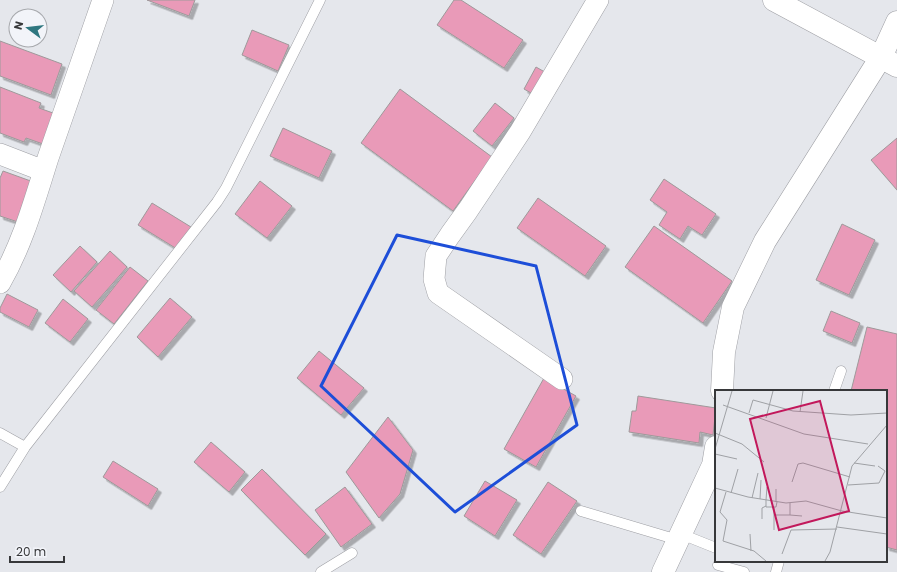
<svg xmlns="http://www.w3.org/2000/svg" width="897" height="572" font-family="Poppins,sans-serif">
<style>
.building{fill:#e99ab8;stroke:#9e999a;filter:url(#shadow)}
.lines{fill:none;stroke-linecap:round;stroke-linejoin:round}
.lane-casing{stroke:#9e9fa4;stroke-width:11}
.street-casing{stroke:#9e9fa4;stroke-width:22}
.secondary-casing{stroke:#9e9fa4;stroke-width:23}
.primary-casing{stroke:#9e9fa4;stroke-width:23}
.lane{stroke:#fff;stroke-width:10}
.street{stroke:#fff;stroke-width:21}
.secondary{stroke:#fff;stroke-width:22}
.primary{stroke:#fff;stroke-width:22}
.marked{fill:none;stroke:#1d4ed8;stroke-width:3;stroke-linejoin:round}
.inset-road{fill:none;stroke:#9fa1a5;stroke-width:1}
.view{fill:#c2185b;fill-opacity:0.15;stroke:#c2185b;stroke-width:2}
.inset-edge{fill:none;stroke:#37383a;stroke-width:2}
</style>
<defs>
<filter id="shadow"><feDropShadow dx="3.5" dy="3.5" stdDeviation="0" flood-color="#0004"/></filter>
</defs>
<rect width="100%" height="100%" fill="#e5e7ec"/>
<!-- building -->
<path class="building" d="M 147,0 L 195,0 L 189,16 Z
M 454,0 L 461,0 L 523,40 L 504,68 L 437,25 Z
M 252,30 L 289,45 L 278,71 L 242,55 Z
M 0,41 L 62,64 L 51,95 L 0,76 Z
M 536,67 L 550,75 L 538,97 L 524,89 Z
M 0,87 L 41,103 L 39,108 L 53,113 L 43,144 L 26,138 L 24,142 L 0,133 Z
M 400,89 L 492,157 L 453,211 L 361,143 Z
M 495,103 L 514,118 L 492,146 L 473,131 Z
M 283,128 L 332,151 L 319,178 L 270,156 Z
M 897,138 L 897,190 L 871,160 Z
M 3,171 L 39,184 L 24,224 L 0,216 L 0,178 Z
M 664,179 L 716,214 L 702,235 L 688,226 L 680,239 L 659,225 L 667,212 L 650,200 Z
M 260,181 L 292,206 L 267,238 L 235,214 Z
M 538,198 L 606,246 L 585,276 L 517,228 Z
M 152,203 L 191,227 L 177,249 L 138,225 Z
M 842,224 L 875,240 L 849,295 L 816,280 Z
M 654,226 L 732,281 L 703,323 L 625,267 Z
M 80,246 L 97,262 L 71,292 L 53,275 Z
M 110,251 L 127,267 L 92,307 L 74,291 Z
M 130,267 L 148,281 L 114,324 L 96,310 Z
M 7,294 L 38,310 L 29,327 L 0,312 L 0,308 Z
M 170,298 L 192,317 L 158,357 L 137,337 Z
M 63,299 L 88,319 L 70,342 L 45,323 Z
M 831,311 L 860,323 L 852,343 L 823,331 Z
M 867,327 L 897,334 L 897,550 L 886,547 L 886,391 L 851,391 Z
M 319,351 L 364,388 L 341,415 L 297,378 Z
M 544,378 L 576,396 L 536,467 L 504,449 Z
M 638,396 L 716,408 L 713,435 L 700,432 L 699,443 L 629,432 L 632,411 L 636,411 Z
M 388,417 L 413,450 L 400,494 L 379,518 L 346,472 Z
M 211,442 L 245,472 L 229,492 L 194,462 Z
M 113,461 L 158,489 L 148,506 L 103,477 Z
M 262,469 L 326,534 L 305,555 L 241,490 Z
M 485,481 L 517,500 L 495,536 L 464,516 Z
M 548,482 L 577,501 L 541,554 L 513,535 Z
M 345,487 L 372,524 L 341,547 L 315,510 Z"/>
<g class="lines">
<defs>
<path id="lane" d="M 834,391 L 841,371
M 0,433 L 25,447
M 0,487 L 25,447 L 217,202 L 226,188 L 320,0
M 581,511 L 678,540
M 681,534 L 716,548
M 718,565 L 744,572
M 321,572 L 352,553
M 776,572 L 779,561"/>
<path id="street" d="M 0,154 L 44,171
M 0,283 C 23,243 34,202 48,158 C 66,105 85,53 103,0
M 562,379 L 438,293 L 434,279 L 436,256 L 450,235 L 468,210 L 520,132 L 598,0"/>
<path id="secondary" d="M 722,391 L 724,352 L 733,307 L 765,241 L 881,57 L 897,22
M 663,572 L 713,465 L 716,447"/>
<path id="primary" d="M 774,0 L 897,66"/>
</defs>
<!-- lane casing -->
<use href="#lane" class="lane-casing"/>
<!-- street casing -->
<use href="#street" class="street-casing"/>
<!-- secondary casing -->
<use href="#secondary" class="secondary-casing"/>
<!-- primary casing -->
<use href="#primary" class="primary-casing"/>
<!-- lane -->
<use href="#lane" class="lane"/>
<!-- street -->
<use href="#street" class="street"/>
<!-- secondary -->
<use href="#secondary" class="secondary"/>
<!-- primary -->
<use href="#primary" class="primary"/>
</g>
<!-- marked area -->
<path class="marked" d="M 397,235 L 536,266 L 577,425 L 455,512 L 321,386 Z"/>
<!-- overview -->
<g transform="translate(715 390)">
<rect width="172" height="172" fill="#e5e7ec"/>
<path class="inset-road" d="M 8,15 L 89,44 L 153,54M 85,22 L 88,1M 34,23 L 38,10 L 78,21 L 136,25 L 172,23M 51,28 L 58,1M 0,43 L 27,54 L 49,72M 0,59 L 17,1M 0,64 L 22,69M 139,73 L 160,76M 77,92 L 83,74 L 88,73 L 135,87M 133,95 L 164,93 L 170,81 L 163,76M 0,98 L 33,107 L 71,113 L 91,111 L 127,121 L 172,128M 11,102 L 5,122 L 12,130 L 8,151 L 39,161 L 51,171M 16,103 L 23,79M 37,108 L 43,83M 45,109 L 46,90M 51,110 L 51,117 L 61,117 L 62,112M 51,110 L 52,97M 61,112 L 61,99M 59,117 L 59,140M 59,125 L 75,125 L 75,113M 75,125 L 87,126M 47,129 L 47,118 L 51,116M 122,137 L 172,144M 35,144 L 36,161M 67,164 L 76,140 L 122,139M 110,171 L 115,162 L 137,76 L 172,35"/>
<path class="view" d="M 105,11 L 134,121 L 64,140 L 35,29 Z"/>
<rect width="172" height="172" class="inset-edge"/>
</g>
<!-- north arrow -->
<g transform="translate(28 28) rotate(285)"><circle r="19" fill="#f2f4f9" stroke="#a7a9ad"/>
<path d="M0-3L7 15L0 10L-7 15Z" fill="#2f7780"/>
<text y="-6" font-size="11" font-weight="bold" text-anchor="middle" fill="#37383a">N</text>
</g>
<!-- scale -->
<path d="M10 556v6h54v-6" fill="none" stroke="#37383a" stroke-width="2"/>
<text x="16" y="556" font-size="12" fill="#37383a" stroke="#f2f4f9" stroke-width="3" paint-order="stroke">20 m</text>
</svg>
